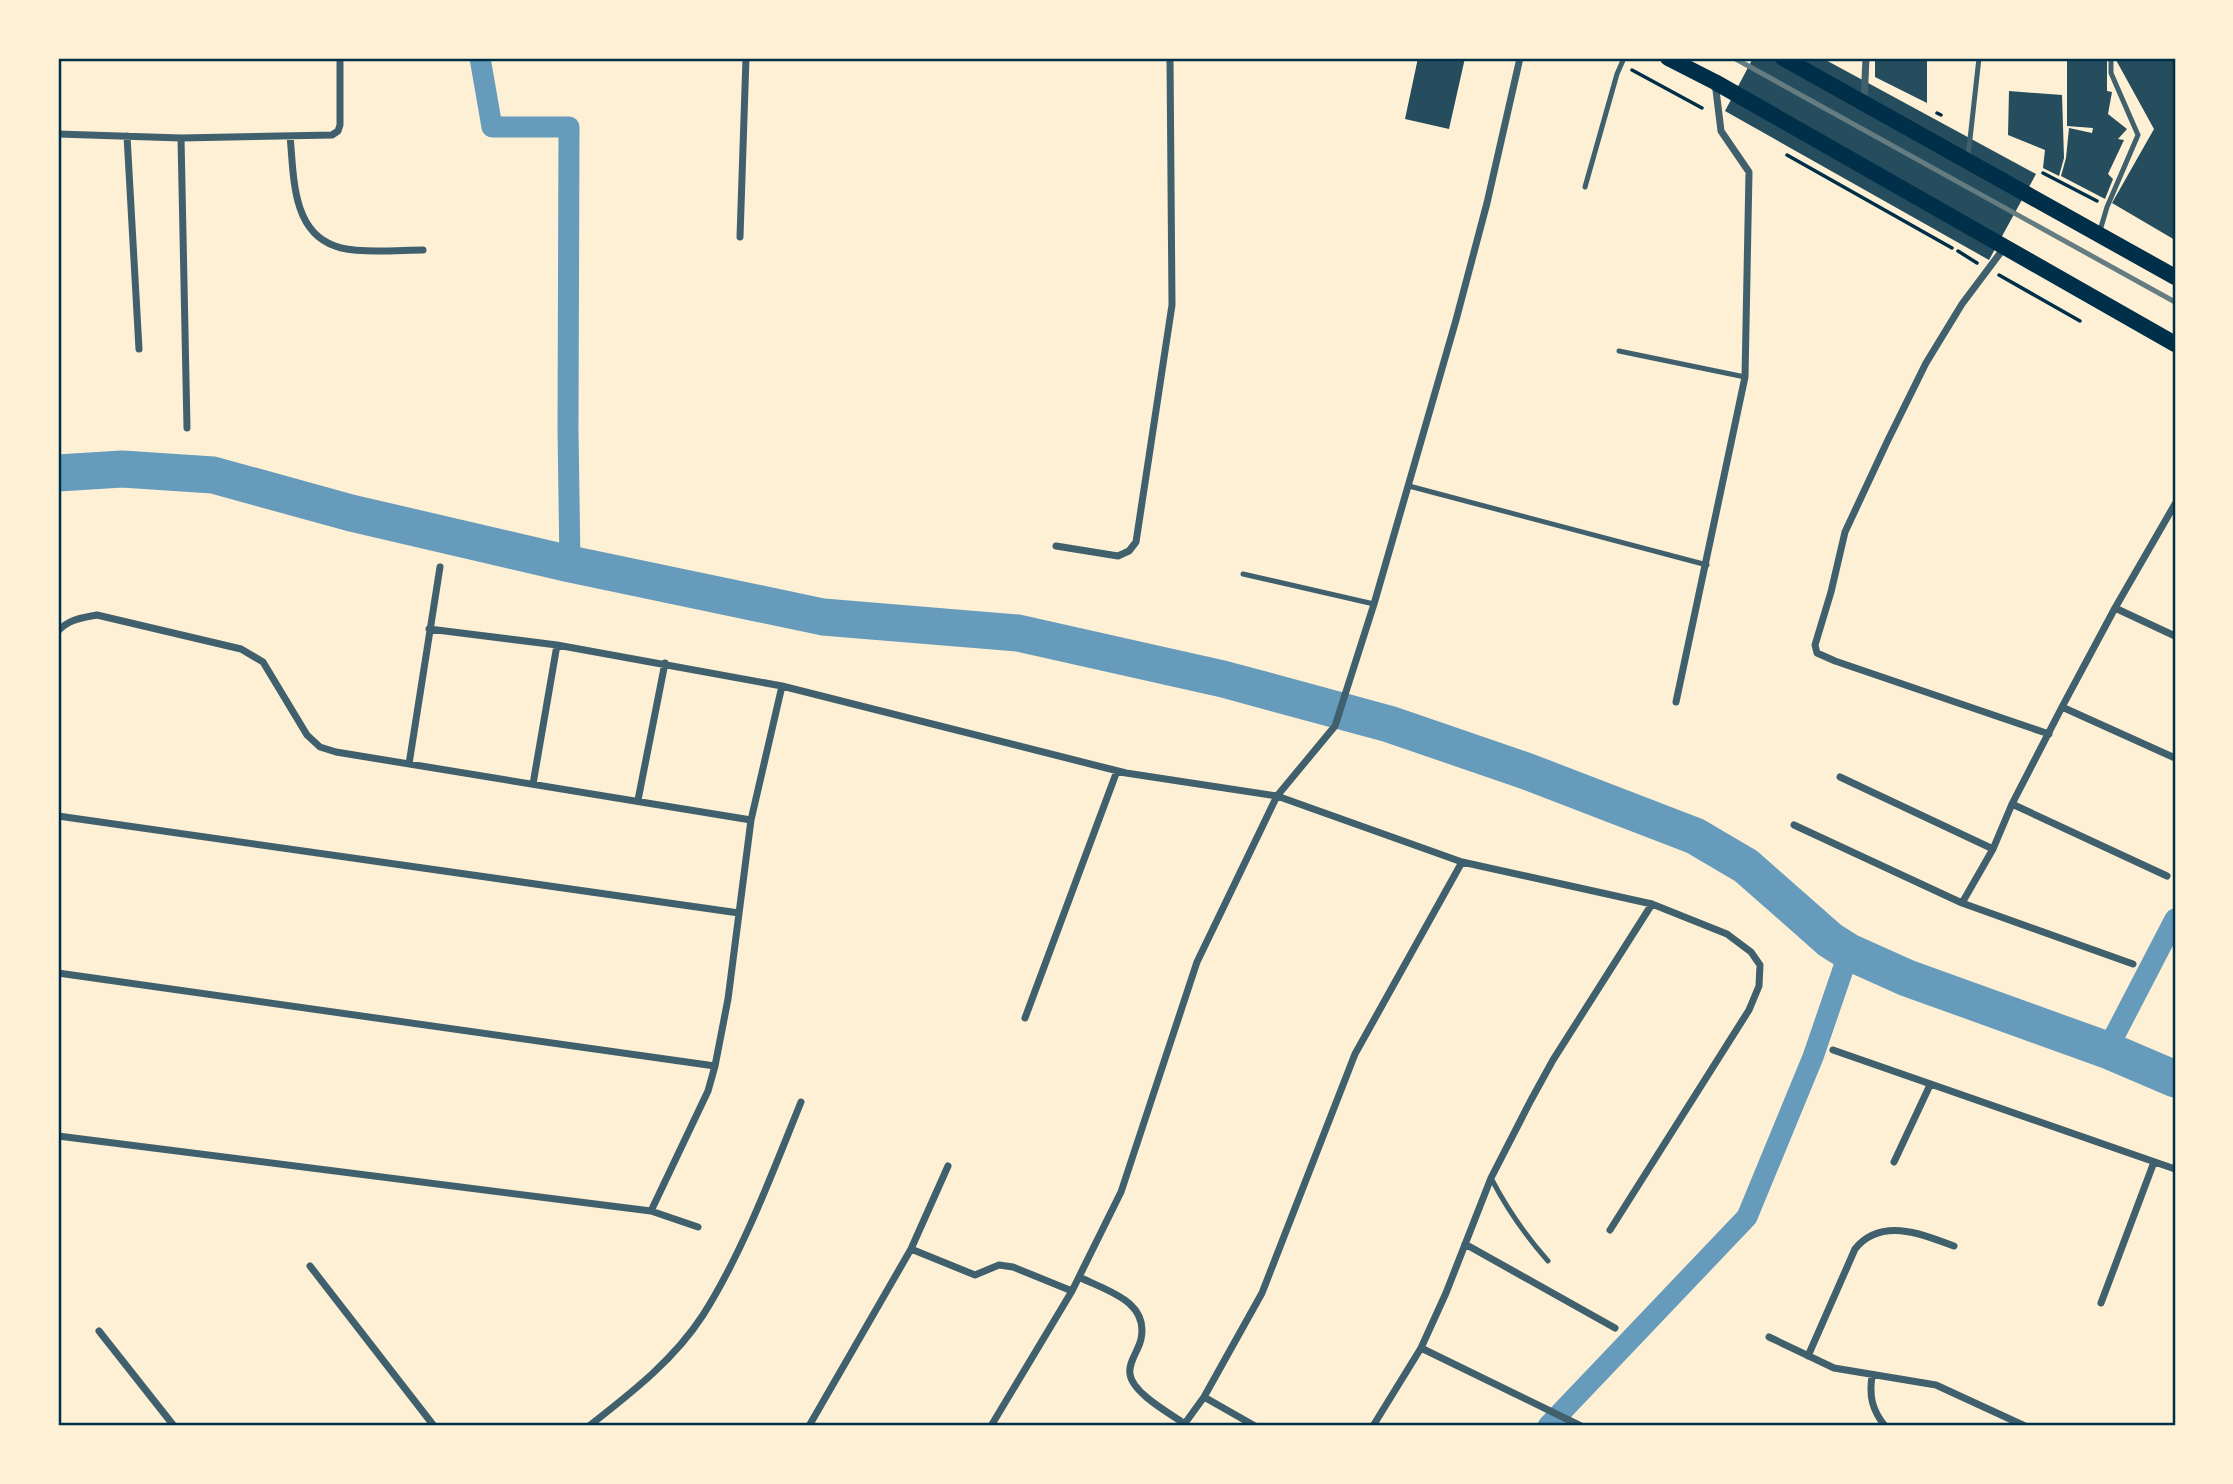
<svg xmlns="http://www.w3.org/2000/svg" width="2233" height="1484" font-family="Arial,sans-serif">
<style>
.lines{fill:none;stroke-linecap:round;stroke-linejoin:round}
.canal{stroke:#669bbc;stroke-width:21}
.river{stroke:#669bbc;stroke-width:37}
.building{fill:#264d5e}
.path{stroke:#003049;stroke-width:3.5}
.service{stroke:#3f606c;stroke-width:5}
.minor{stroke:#3f606c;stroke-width:7}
.primary{stroke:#003049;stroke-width:16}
.rail{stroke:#657d81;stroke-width:5}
.neatline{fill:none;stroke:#003049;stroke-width:2.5}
</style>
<rect width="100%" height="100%" fill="#fdf0d5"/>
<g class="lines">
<!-- canal -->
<path class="canal" d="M 480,58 L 492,127 L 569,127 L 568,430 L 570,564
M 2107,1050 L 2175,919
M 1548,1426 L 1747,1217 L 1813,1057 L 1849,952"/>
<!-- river -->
<path class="river" d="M 58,473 L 122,469 L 213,475 L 351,513 L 570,564 L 823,617 L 1018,633 L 1223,679 L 1389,724 L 1526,771 L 1695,836 L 1746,866 L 1830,940 L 1849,952 L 1907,978 L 2107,1050 L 2175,1079"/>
</g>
<!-- building -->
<path class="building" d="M 1418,58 L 1465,58 L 1449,129 L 1405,119 Z
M 1753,58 L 1822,58 L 2036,174 L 1989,260 L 1725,111 Z
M 1875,58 L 1927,58 L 1927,103 L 1875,77 Z
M 2067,58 L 2107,58 L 2107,91 L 2112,92 L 2108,114 L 2127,129 L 2118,139 L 2124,140 L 2108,174 L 2113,179 L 2105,199 L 2061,176 L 2066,158 L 2069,128 L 2092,133 L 2093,128 L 2067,126 Z
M 2121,58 L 2175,58 L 2175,240 L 2112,203 L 2154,129 L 2116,60 Z
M 2009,91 L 2062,95 L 2064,158 L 2059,176 L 2043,168 L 2045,150 L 2008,135 Z"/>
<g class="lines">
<!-- path -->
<path class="path" d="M 1632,70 L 1702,108
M 1937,113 L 1941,115
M 1787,155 L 1952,248
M 2043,173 L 2097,201
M 1958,251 L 1977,263
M 1999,275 L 2080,321"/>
<!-- service -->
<path class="service" d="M 1968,157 L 1979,58
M 1585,187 L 1617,74 L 1624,58
M 2099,234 L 2107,207 L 2138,135 L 2111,73 L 2111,58
M 1619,351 L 1745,377
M 1409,486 L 1707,565
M 1243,574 L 1374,604
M 1491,1178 C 1507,1209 1525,1235 1548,1261"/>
<!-- minor -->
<path class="minor" d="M 1864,103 L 1866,58
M 58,134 L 181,138 L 332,135 L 338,131 L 340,125 L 340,58
M 127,136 L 139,349
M 290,136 C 294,174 291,231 335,246 C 355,254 399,250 423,250
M 181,138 L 187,428
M 740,237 L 746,58
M 2004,248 L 1962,304 L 1926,363 L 1887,442 L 1845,532 L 1831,592 L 1815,645 L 1817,653 L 1835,661 L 2049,734
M 1056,546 L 1118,556 L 1129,551 L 1136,542 L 1172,305 L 1170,58
M 2115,608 L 2175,636
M 429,629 L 557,645 L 782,686 L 1126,773 L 1277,796 L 1462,862 L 1652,904 L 1727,934 L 1751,952 L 1760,965 L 1759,986 L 1749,1010 L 1610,1230
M 58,631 C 69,619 82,618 97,615 L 241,649 L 263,662 L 307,735 L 320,747 L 336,752 L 751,820
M 1676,702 L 1745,377 L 1749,172 L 1721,131 L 1715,82
M 2062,707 L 2175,758
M 409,764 L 440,567
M 1840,777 L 1993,849
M 533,784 L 557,645
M 638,800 L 665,663
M 2012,804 L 2167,876
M 58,816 L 739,913
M 1794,825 L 1962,903 L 2133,964
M 1962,903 L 1993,849 L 2012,804 L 2062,707 L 2115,608 L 2175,504
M 58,973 L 715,1066
M 1025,1018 L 1117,771
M 1833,1050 L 2175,1169
M 58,1136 L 651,1211 L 698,1227
M 1894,1162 L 1930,1085
M 651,1211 L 708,1091 L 715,1066 L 728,999 L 751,820 L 782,686
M 1465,1244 L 1615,1328
M 911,1249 L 975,1275 L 999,1265 L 1013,1267 L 1072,1291
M 310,1266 L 434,1426
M 1079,1277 C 1107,1291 1149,1301 1141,1339 C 1139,1350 1128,1362 1130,1374 C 1132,1393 1171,1414 1185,1424
M 2101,1303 L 2154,1162
M 99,1331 L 174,1426
M 1769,1337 L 1834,1368 L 1936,1385 L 2025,1426
M 1421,1348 L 1581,1426
M 1808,1356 L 1855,1249 C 1881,1217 1922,1234 1954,1246
M 1872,1376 C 1869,1396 1872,1410 1885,1426
M 1204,1397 L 1255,1426
M 589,1426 C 631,1393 674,1360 703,1315 C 743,1252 773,1171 801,1102
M 809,1426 L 911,1249 L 948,1166
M 991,1426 L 1072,1291 L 1121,1192 L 1197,962 L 1277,796 L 1335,726 L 1374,604 L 1456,320 L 1487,203 L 1520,58
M 1183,1426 L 1204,1397 L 1262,1293 L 1355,1054 L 1462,862
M 1373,1426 L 1421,1348 L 1446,1293 L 1491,1178 L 1531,1100 L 1553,1060 L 1652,904"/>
<!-- primary -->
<path class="primary" d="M 1668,58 L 1715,82 L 2175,344
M 1783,58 L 2175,277"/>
<!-- rail -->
<path class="rail" d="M 1734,58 L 2175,302"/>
</g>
<!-- border -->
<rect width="2233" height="1484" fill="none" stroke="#fdf0d5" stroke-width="119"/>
<rect x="60" y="60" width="2114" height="1364" class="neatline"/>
</svg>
